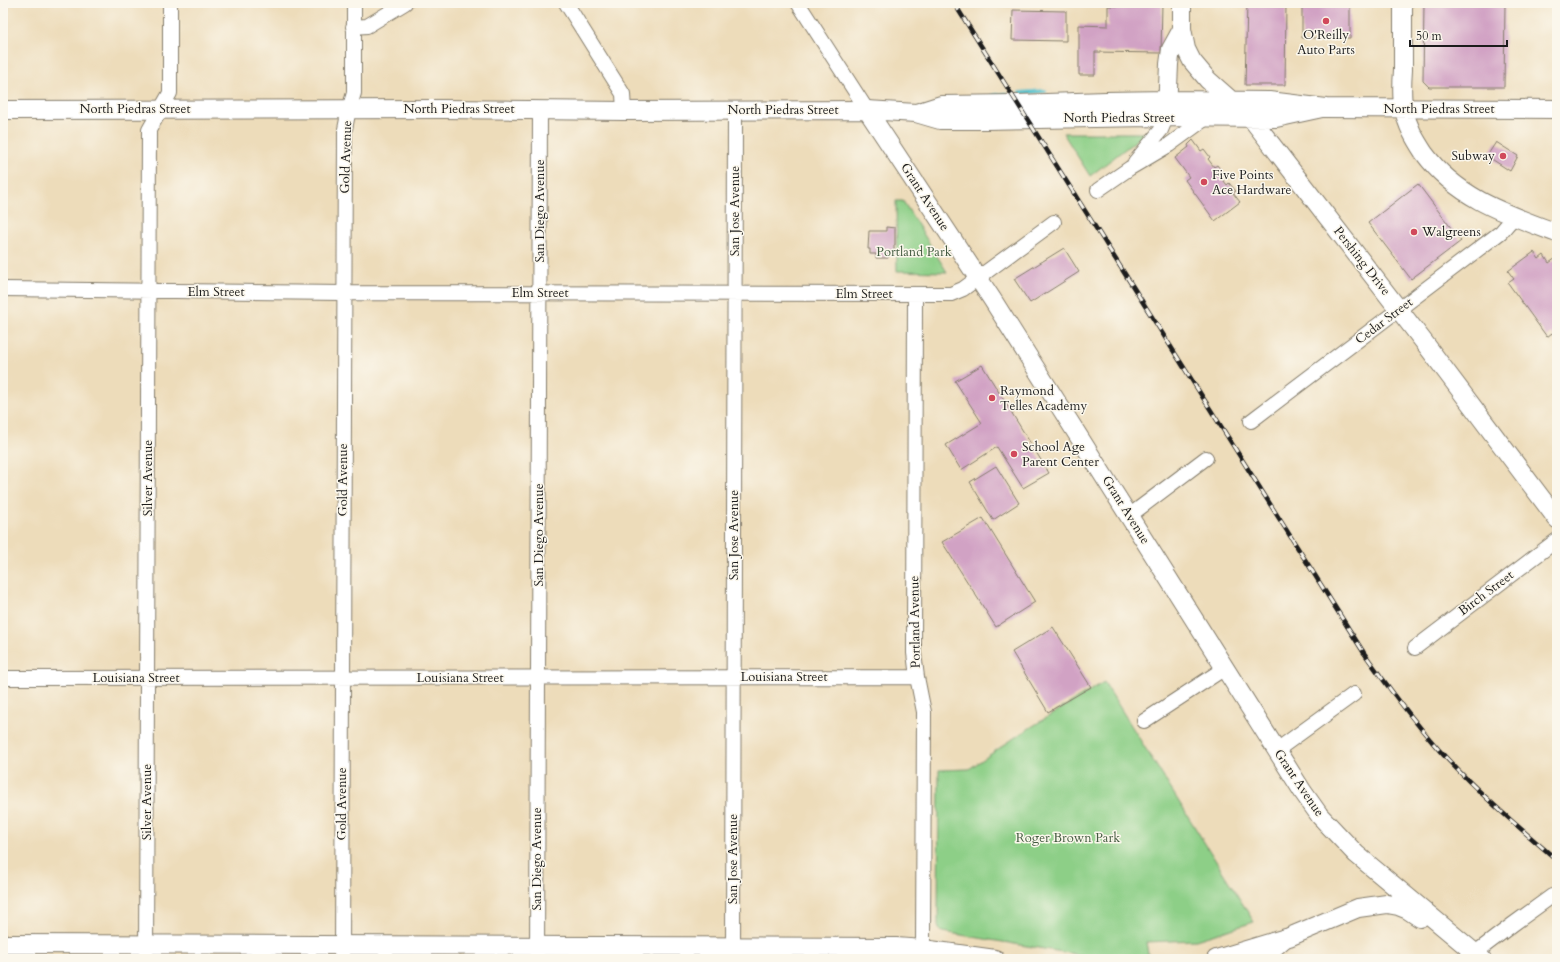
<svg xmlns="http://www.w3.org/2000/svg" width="1560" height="962" font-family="Cardo,serif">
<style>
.green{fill:#8dcf87;stroke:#547652}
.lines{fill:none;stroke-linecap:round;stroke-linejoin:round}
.stream{stroke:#53c0cb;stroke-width:4}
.building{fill:#d1a2c4}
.minor-casing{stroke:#847c6b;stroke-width:16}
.major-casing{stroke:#847c6b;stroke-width:20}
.minor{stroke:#fff;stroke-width:14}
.major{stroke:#fff;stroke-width:18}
.rail-casing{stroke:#1c1c1c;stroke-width:4.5}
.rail{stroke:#fbf7ec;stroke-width:3;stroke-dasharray:9;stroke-linecap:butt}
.poi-dot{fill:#d1495b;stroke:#fbf7ec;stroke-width:1.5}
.labels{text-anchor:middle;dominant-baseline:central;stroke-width:3;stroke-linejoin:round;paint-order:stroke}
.poi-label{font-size:13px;fill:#1c1c1c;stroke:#fbf7ec;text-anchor:start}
.street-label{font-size:13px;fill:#1c1c1c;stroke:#fbf7ec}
.park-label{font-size:13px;fill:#445b41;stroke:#fbf7ec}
</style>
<rect width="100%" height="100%" fill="#fbf7ec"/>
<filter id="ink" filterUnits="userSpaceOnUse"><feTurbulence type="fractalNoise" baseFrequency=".025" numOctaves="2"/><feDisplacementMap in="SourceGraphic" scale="8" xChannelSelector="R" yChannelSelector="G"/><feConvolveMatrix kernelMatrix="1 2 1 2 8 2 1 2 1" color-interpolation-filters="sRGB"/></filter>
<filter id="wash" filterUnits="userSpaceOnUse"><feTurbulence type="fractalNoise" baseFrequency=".012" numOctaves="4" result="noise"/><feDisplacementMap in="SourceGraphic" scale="16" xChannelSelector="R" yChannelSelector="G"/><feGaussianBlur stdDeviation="0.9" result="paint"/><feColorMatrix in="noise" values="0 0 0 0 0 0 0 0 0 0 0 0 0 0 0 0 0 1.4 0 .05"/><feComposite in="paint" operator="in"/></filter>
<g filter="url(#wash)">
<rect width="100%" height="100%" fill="#eddcba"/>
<!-- green -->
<path class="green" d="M 1063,133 L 1146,133 L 1090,176 Z
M 896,201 L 903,201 L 947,272 L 897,271 Z
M 1104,682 L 1254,922 L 1196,940 L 1146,942 L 1149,959 L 1104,959 L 943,932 L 940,931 L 938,926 L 939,770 L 969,769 L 1020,734 Z"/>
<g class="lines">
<!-- stream -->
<path class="stream" d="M 1020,93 L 1045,91
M 992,96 L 1006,94"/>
</g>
<g id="blocks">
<!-- building -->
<path class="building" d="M 1143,3 L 1162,3 L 1161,53 L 1095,52 L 1095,75 L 1079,75 L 1079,25 L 1108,26 L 1108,6 L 1143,6 Z
M 1247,3 L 1278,3 L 1278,4 L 1286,5 L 1285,85 L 1245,85 Z
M 1302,3 L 1350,3 L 1350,38 L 1302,38 Z
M 1424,3 L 1505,3 L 1504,87 L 1429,87 L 1423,81 Z
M 1013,10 L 1066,11 L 1066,41 L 1012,40 Z
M 1193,140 L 1201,151 L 1204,149 L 1210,157 L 1208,159 L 1214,167 L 1217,165 L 1224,174 L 1220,176 L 1227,185 L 1229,183 L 1236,191 L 1233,193 L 1240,202 L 1215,221 L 1185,180 L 1189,177 L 1175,158 L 1189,147 L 1188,145 Z
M 1496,142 L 1518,156 L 1510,171 L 1487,156 Z
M 1418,184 L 1461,241 L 1411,279 L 1368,223 Z
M 886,227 L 895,228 L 895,245 L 894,245 L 894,254 L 888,254 L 888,258 L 876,258 L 876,254 L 870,254 L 870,249 L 868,249 L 869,231 L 886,231 Z
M 1064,248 L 1079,272 L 1030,303 L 1014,279 Z
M 1534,252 L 1539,259 L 1544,255 L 1549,263 L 1556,258 L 1557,260 L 1557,338 L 1556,339 L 1552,333 L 1547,337 L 1508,283 L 1514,279 L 1508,271 Z
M 982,365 L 1049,473 L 1023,488 L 997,447 L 961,470 L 946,445 L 982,423 L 955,381 Z
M 996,466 L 1019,503 L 993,520 L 970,482 Z
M 983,518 L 1035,602 L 996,627 L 942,542 Z
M 1053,627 L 1091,687 L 1048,712 L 1012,652 Z"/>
</g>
</g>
<g filter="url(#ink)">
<use href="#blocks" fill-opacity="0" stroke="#847c6b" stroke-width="1"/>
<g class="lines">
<defs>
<path id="minor" d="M 566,3 L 623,94 L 624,111
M 798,3 L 867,110
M 353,27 L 367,26 L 405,3
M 1135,162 L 1161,130 L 1166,118
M 1098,190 L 1130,168 L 1169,145 L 1206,118
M 3,289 L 344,293 L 951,294 L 963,289 L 1054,222
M 915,294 L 914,653 L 917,677 L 924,712 L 923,949
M 1251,421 L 1501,232 L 1514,217
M 1129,516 L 1206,458
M 1415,648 L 1557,540
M 3,678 L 917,677
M 1144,721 L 1225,668
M 1277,750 L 1354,694
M 146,959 L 149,130 L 170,93 L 170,3
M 342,959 L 345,129 L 349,109 L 354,93 L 354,3
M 537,959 L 540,110
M 733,959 L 735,110
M 1264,959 L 1287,939
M 1470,959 L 1475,953 L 1512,925 L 1552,896"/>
<path id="major" d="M 1182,3 L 1182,29 L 1186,49 L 1192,61 L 1208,80 L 1251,118 L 1427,346 L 1557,519
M 1403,3 C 1403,25 1403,48 1403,70 C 1402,83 1401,97 1404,109 C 1407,126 1415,139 1424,153 C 1457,198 1506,214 1557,233
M 3,110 L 443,109 L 624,111 L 867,110 L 916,113 L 940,120 L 985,120 L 1149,117 L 1276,118 L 1322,108
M 867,110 L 992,299 L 1303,792 L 1320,816 L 1356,854 L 1482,959
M 1167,111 L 1169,64 L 1171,49 L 1182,29
M 916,113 L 941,105 L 1017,104 L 1106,101 L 1168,100 L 1269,101 L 1326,108 L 1557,109
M 3,944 L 896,947 L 923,949 L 995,959
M 1216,959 L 1289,937 L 1358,908 L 1387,904 L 1398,906 L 1408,910 L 1420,918"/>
</defs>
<!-- minor casing -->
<use href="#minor" class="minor-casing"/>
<!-- major casing -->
<use href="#major" class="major-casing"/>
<!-- minor -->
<use href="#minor" class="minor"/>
<!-- major -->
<use href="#major" class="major"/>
<defs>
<path id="rail" d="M 954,3 L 1364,653 C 1388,687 1412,719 1439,750 C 1475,790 1516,825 1557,860"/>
</defs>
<!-- rail casing -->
<use href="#rail" class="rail-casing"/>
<!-- rail -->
<use href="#rail" class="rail"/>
</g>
</g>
<!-- markers -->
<g class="poi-dot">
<circle cx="1326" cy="21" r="4"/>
<circle cx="1503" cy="156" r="4"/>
<circle cx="1204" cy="182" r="4"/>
<circle cx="1414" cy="232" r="4"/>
<circle cx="992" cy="398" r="4"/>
<circle cx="1014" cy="454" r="4"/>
</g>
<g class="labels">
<!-- poi labels -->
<g class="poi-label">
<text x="1326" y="35" text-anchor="middle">O'Reilly<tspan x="1326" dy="15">Auto Parts</tspan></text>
<text x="1495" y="156" text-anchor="end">Subway</text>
<text x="1212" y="175">Five Points<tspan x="1212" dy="15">Ace Hardware</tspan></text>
<text x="1422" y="232">Walgreens</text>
<text x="1000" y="391">Raymond<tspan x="1000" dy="15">Telles Academy</tspan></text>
<text x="1022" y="447">School Age<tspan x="1022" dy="15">Parent Center</tspan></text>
</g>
<!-- street labels -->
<g class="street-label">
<text x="135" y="109">North Piedras Street</text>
<text x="459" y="109">North Piedras Street</text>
<text x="1439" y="109">North Piedras Street</text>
<text x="783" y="110">North Piedras Street</text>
<text x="1119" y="118">North Piedras Street</text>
<text transform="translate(346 157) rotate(-88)">Gold Avenue</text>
<text transform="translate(925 197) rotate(57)">Grant Avenue</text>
<text transform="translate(540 211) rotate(-90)">San Diego Avenue</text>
<text transform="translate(735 211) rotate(-90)">San Jose Avenue</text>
<text transform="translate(1362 261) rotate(52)">Pershing Drive</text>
<text x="216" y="292">Elm Street</text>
<text x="540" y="293">Elm Street</text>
<text x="864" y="294">Elm Street</text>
<text transform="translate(1384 321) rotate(-37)">Cedar Street</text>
<text transform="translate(148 478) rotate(-90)">Silver Avenue</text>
<text transform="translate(343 480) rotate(-90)">Gold Avenue</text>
<text transform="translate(1126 510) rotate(58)">Grant Avenue</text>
<text transform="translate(539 535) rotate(-90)">San Diego Avenue</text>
<text transform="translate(734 535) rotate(-90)">San Jose Avenue</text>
<text transform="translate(1486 593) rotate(-37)">Birch Street</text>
<text transform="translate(915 622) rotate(-91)">Portland Avenue</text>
<text x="784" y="677">Louisiana Street</text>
<text x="136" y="678">Louisiana Street</text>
<text x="460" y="678">Louisiana Street</text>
<text transform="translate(1299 783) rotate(56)">Grant Avenue</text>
<text transform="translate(147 802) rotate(-90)">Silver Avenue</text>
<text transform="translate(342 804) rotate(-90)">Gold Avenue</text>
<text transform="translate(537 859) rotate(-90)">San Diego Avenue</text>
<text transform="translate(733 859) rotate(-90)">San Jose Avenue</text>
</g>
<!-- park labels -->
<g class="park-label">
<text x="914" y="252">Portland Park</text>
<text x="1068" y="838">Roger Brown Park</text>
</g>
</g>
<!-- margin -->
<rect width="1560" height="962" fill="none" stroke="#fbf7ec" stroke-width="16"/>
<!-- scale -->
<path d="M1410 40v6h97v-6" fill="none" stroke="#1c1c1c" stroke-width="2"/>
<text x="1416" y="40" font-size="12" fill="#1c1c1c" stroke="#fbf7ec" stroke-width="3" paint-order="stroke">50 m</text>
</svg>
